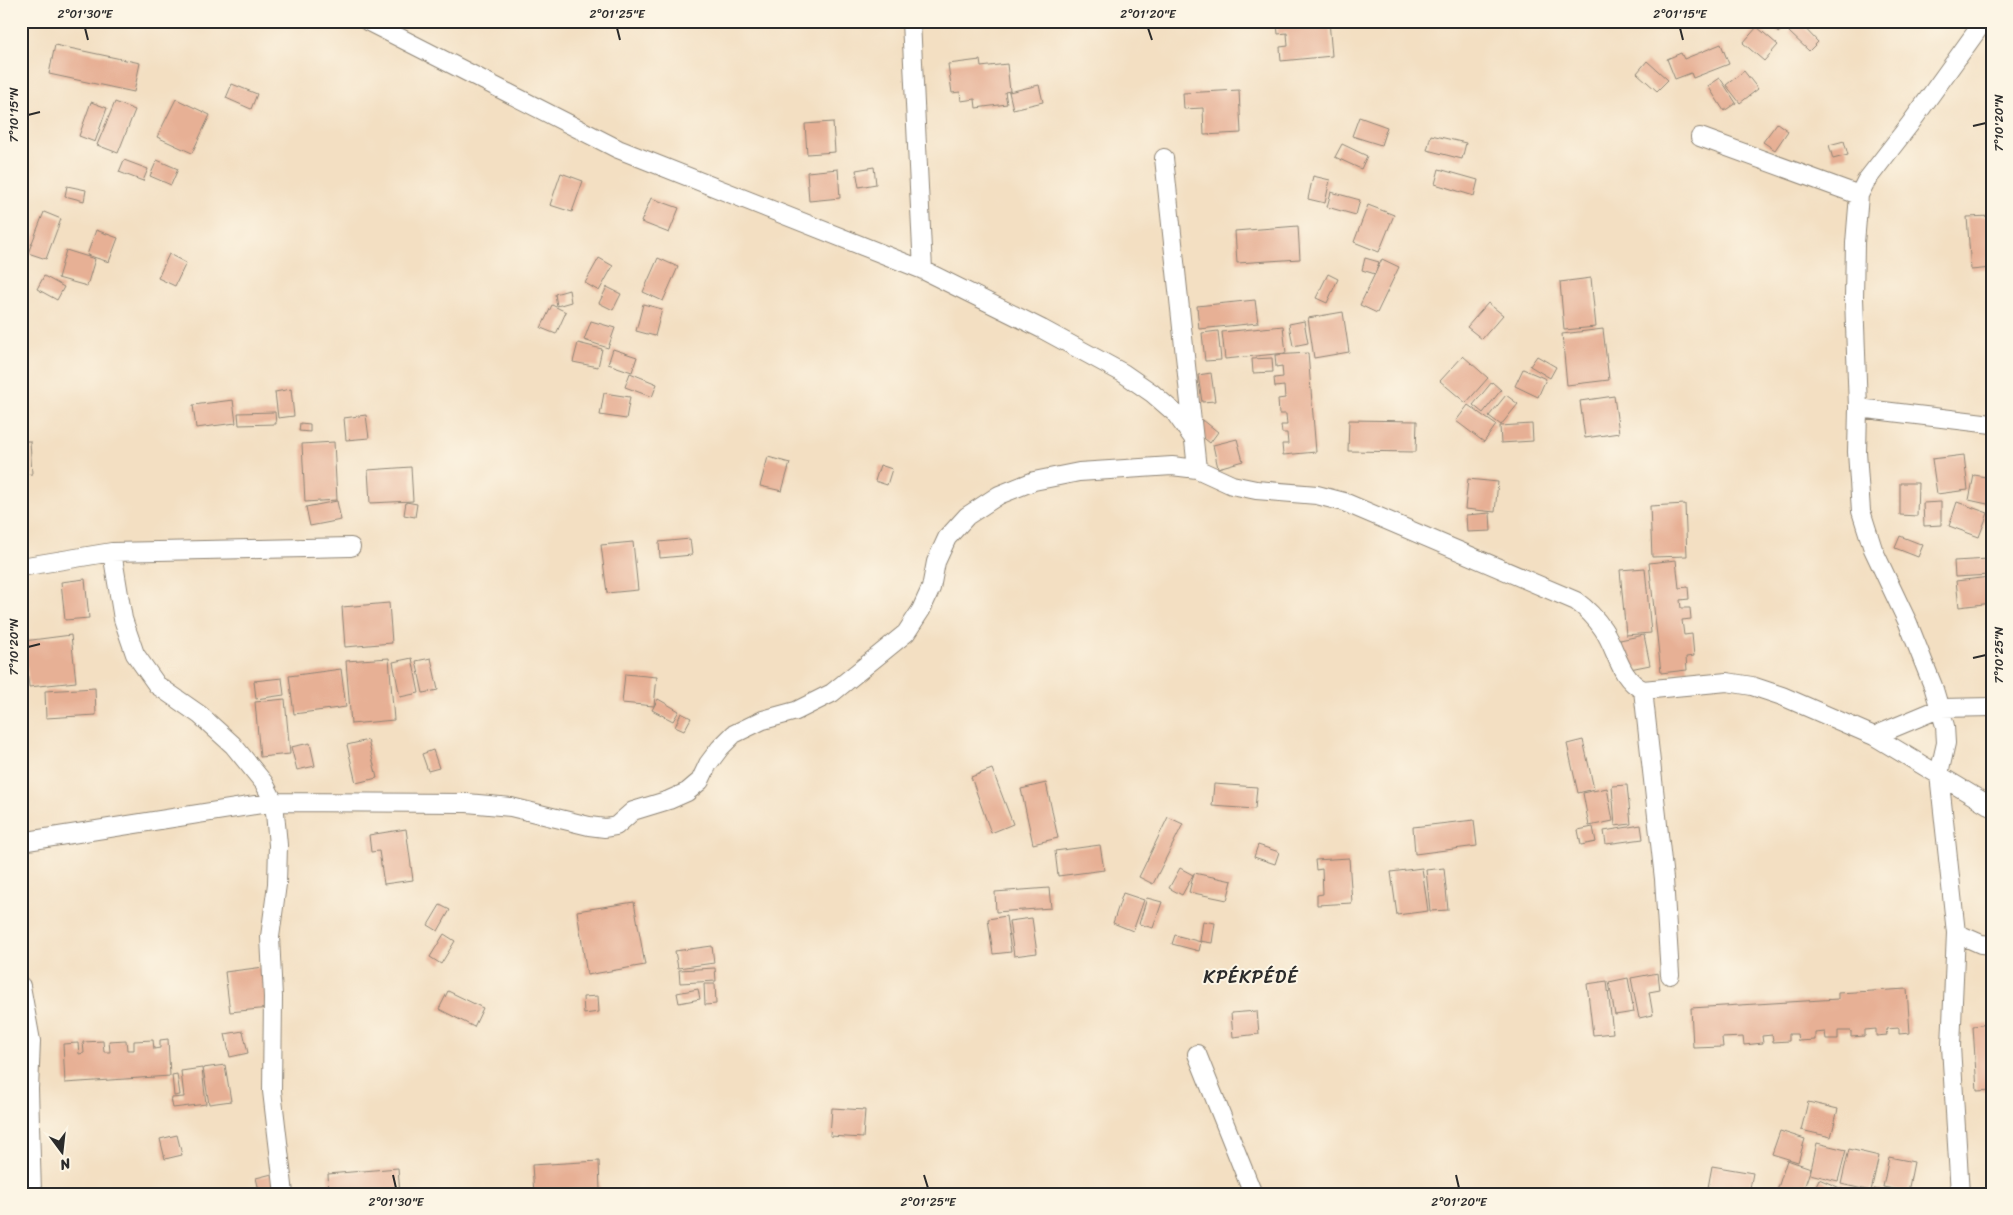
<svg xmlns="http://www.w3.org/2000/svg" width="2013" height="1215" font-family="Sriracha,sans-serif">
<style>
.building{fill:#e7b095}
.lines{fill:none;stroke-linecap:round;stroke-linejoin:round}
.minor-casing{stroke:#8f8576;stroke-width:20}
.minor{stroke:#fff;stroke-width:18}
.ticks{fill:none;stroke:#2b2b2b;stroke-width:2}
.labels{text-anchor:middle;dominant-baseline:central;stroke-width:4;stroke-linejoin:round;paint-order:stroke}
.quarter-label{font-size:19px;letter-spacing:1px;fill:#2b2b2b;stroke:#fcf5e5}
.neatline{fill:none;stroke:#2b2b2b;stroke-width:2}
.ticks-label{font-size:12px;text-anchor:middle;fill:#2b2b2b}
</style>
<rect width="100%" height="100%" fill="#fcf5e5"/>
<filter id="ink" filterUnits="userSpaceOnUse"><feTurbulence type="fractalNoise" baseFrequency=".02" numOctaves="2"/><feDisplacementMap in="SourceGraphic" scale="10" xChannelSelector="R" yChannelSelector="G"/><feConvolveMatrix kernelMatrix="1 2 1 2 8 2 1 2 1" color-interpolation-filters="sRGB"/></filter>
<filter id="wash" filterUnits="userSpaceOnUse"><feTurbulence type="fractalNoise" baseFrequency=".0096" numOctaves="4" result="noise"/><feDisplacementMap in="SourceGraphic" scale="20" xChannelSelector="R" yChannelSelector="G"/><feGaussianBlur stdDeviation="1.12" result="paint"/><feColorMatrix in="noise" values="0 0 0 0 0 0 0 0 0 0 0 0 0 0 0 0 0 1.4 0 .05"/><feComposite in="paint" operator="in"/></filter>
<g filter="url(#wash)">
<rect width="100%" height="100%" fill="#f3dfc2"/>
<g id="blocks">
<!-- building -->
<path class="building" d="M 1311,21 L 1329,21 L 1332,56 L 1281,61 L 1280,47 L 1288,46 L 1287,33 L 1278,34 L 1277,24 Z
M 1769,21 L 1792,21 L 1778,33 Z
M 1799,22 L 1818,42 L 1809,51 L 1789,32 Z
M 1757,27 L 1778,45 L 1764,61 L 1743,43 Z
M 1721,44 L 1729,64 L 1693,78 L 1691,73 L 1675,79 L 1667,59 L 1681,53 L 1684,59 Z
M 55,45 L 140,63 L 134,92 L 49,74 Z
M 980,60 L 981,67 L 1007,64 L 1010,91 L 1005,92 L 1007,104 L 976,108 L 975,99 L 961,101 L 960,92 L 952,93 L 948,64 Z
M 1647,61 L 1668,80 L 1657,91 L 1637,73 Z
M 1744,71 L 1758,89 L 1740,103 L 1726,85 Z
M 1720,78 L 1736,103 L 1724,111 L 1708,86 Z
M 232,84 L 257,94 L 251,109 L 226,98 Z
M 1039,85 L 1043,102 L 1013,109 L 1009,92 Z
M 1239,90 L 1241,133 L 1204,135 L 1203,108 L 1184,109 L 1183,93 Z
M 176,99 L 210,115 L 192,153 L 157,137 Z
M 91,102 L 107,108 L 95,142 L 79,136 Z
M 115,102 L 135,110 L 118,153 L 97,145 Z
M 1359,117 L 1387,127 L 1381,145 L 1352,136 Z
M 833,122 L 835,152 L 807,154 L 805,124 Z
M 1777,123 L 1788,131 L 1775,150 L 1763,142 Z
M 1431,135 L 1466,143 L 1462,159 L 1427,150 Z
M 1844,141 L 1848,155 L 1833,159 L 1829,145 Z
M 1342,144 L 1367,156 L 1361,169 L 1335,157 Z
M 124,160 L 148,169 L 143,181 L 119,172 Z
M 157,160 L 178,169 L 171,185 L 150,176 Z
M 874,167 L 876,184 L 859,187 L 856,170 Z
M 838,169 L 840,198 L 809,201 L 807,172 Z
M 1439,169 L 1478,180 L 1474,196 L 1435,184 Z
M 561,173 L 583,181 L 572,212 L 550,205 Z
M 1313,176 L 1330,180 L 1325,203 L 1308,199 Z
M 67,186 L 86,190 L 84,201 L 65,196 Z
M 1331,192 L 1360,200 L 1356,215 L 1327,207 Z
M 651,198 L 679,208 L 669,233 L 641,222 Z
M 1368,205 L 1394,215 L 1379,252 L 1354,242 Z
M 44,212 L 61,219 L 46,259 L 28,253 Z
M 1992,216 L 1992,268 L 1971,270 L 1967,217 Z
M 1298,226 L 1300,259 L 1237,263 L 1235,231 Z
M 96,230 L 118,238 L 109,262 L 87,255 Z
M 66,250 L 95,259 L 87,286 L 58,278 Z
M 169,254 L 186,263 L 175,286 L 158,278 Z
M 599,258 L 613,266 L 599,291 L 585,283 Z
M 658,258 L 678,267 L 663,301 L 643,292 Z
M 1365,258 L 1379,262 L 1375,274 L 1362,270 Z
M 1382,259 L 1399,267 L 1377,313 L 1360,305 Z
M 1328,274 L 1338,279 L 1327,303 L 1316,298 Z
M 44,276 L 64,287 L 57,300 L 37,289 Z
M 1591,278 L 1596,327 L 1564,330 L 1560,282 Z
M 607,287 L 621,294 L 613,310 L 599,303 Z
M 569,290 L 571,302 L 557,306 L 555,294 Z
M 1255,300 L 1258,323 L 1199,329 L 1197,306 Z
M 1488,303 L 1503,315 L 1482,339 L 1467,327 Z
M 643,304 L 662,309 L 655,336 L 636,331 Z
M 552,305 L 566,312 L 556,334 L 541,328 Z
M 1343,312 L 1349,352 L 1314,358 L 1308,318 Z
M 591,321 L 615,328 L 608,348 L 584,340 Z
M 1304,321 L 1308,343 L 1293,346 L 1289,324 Z
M 1283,326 L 1286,353 L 1225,359 L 1222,332 Z
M 1603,329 L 1609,380 L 1567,385 L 1562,334 Z
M 1218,331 L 1221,360 L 1205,361 L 1202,333 Z
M 578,343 L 602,349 L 598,367 L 573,362 Z
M 613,349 L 637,357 L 632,372 L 608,364 Z
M 1308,353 L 1316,452 L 1283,455 L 1282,444 L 1288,444 L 1287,433 L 1282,433 L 1281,425 L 1287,425 L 1286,414 L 1279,414 L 1278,399 L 1285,398 L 1284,386 L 1275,387 L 1274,378 L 1283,377 L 1282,366 L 1276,367 L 1275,355 Z
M 1463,356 L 1488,378 L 1466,403 L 1440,381 Z
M 1537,356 L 1556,367 L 1550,378 L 1530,366 Z
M 1272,358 L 1273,372 L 1253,373 L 1252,359 Z
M 1523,369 L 1546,379 L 1538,397 L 1515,386 Z
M 630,373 L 657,384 L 652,397 L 625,387 Z
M 1211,373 L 1215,401 L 1202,402 L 1198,375 Z
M 1492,382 L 1501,390 L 1483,413 L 1473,405 Z
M 291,389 L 294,416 L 278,418 L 275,392 Z
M 604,393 L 630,397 L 626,419 L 600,415 Z
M 1506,395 L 1518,404 L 1501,425 L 1489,416 Z
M 1614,396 L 1619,433 L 1585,438 L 1580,401 Z
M 233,400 L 236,423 L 196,428 L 193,405 Z
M 1468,405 L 1496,425 L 1484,442 L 1456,421 Z
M 275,412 L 276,424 L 239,425 L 238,413 Z
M 366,415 L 369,438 L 346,440 L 344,418 Z
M 1203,420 L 1218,432 L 1210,443 L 1195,431 Z
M 1349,420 L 1417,421 L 1416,452 L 1348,451 Z
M 300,423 L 310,424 L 310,432 L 299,431 Z
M 1532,424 L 1533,441 L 1501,443 L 1500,426 Z
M 1237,439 L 1243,461 L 1218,468 L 1213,445 Z
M 21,441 L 30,441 L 32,474 L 21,475 Z
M 334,442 L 337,500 L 305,502 L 302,444 Z
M 1964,455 L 1968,490 L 1937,494 L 1932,459 Z
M 768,457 L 790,463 L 782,491 L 760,486 Z
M 880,465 L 892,469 L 887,485 L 875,481 Z
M 411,467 L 413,501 L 370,503 L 368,470 Z
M 1974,475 L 1992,478 L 1992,505 L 1969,500 Z
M 1468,479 L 1498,482 L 1495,512 L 1465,509 Z
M 1900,483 L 1918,483 L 1917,516 L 1900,515 Z
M 337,501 L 341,520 L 310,526 L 306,507 Z
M 406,502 L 417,504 L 415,517 L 404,515 Z
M 1941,502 L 1941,525 L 1924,526 L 1923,503 Z
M 1957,502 L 1988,513 L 1979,537 L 1949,526 Z
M 1685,504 L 1687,556 L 1652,557 L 1650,506 Z
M 1490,513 L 1491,531 L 1467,532 L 1466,515 Z
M 1900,536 L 1923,545 L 1918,557 L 1895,548 Z
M 690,539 L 692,555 L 660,558 L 659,542 Z
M 633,542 L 638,590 L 607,593 L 601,545 Z
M 1989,559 L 1990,575 L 1955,577 L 1954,561 Z
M 1676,560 L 1679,588 L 1688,587 L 1689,599 L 1680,600 L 1681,608 L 1690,608 L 1691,619 L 1682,620 L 1684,635 L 1692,634 L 1694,656 L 1686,657 L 1687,670 L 1661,673 L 1649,563 Z
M 1645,568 L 1651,633 L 1626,635 L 1620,570 Z
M 1989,577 L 1992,603 L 1959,607 L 1956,581 Z
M 85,579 L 89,618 L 65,620 L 61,582 Z
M 389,603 L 392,643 L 345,647 L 342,607 Z
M 25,631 L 26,638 L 21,638 L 21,632 Z
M 71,635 L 76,682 L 29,687 L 24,641 Z
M 1644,635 L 1650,665 L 1625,670 L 1620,640 Z
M 389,658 L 394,720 L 351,724 L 346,661 Z
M 412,658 L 419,693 L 400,697 L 393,662 Z
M 431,658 L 438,690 L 423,693 L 416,661 Z
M 341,669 L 346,707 L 294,714 L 289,676 Z
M 625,674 L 657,677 L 654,706 L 622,703 Z
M 282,678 L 284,695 L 256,699 L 254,681 Z
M 95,688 L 96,715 L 46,718 L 45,691 Z
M 285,699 L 290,754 L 260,757 L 255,702 Z
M 658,699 L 679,711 L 673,721 L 652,710 Z
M 681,713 L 691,718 L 684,731 L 675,727 Z
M 368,740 L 377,778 L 356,783 L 347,745 Z
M 1583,740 L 1594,789 L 1578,793 L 1567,744 Z
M 310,743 L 315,766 L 297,770 L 291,747 Z
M 433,750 L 439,768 L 428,771 L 422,754 Z
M 992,769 L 1013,824 L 991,833 L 971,777 Z
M 1046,783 L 1058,838 L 1033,844 L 1021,789 Z
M 1214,784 L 1257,787 L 1255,809 L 1212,806 Z
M 1627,785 L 1631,824 L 1615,826 L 1612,786 Z
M 1607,788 L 1613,821 L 1589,826 L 1583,793 Z
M 1168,817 L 1183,824 L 1153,884 L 1139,877 Z
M 1474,820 L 1477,846 L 1415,854 L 1413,827 Z
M 1641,825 L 1643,839 L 1606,844 L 1604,831 Z
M 1593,827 L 1596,842 L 1581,845 L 1578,830 Z
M 406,829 L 413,880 L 384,884 L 379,851 L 371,852 L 369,835 Z
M 1100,845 L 1104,870 L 1058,876 L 1055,851 Z
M 1258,845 L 1279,852 L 1275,864 L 1254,857 Z
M 1349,858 L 1352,903 L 1317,905 L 1317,895 L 1323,894 L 1322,869 L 1316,870 L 1315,860 Z
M 1180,868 L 1193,875 L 1182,895 L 1169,888 Z
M 1422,868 L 1428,911 L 1397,915 L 1391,872 Z
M 1444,868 L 1448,910 L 1430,911 L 1426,870 Z
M 1194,873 L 1232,881 L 1227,900 L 1189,892 Z
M 1049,888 L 1051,908 L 996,912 L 995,892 Z
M 1123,893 L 1144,900 L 1133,931 L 1113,923 Z
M 1147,898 L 1162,902 L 1153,928 L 1139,924 Z
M 634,902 L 645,965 L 587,975 L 577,911 Z
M 440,905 L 450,910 L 438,931 L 428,925 Z
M 1006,916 L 1011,952 L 993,954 L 988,919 Z
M 1032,918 L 1037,953 L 1014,956 L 1009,921 Z
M 1203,921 L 1215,923 L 1212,943 L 1200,941 Z
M 444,934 L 455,941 L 441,964 L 430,957 Z
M 1175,935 L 1201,942 L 1199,951 L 1172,944 Z
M 712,946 L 714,963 L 678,968 L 675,951 Z
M 264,967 L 269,1008 L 230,1012 L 225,972 Z
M 715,968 L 716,981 L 680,983 L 679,970 Z
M 1658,973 L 1660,990 L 1649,992 L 1653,1015 L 1639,1018 L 1631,978 Z
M 1628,978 L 1634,1012 L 1615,1015 L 1609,982 Z
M 1607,981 L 1613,1033 L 1593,1035 L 1587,984 Z
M 704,984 L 715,984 L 716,1004 L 705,1005 Z
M 698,989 L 700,999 L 679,1003 L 677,993 Z
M 1907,989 L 1910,1033 L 1899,1034 L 1899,1028 L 1886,1029 L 1887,1035 L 1876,1036 L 1876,1029 L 1865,1030 L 1865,1036 L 1851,1037 L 1851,1031 L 1838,1031 L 1838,1039 L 1826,1039 L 1825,1032 L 1815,1033 L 1815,1040 L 1798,1041 L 1797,1034 L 1789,1034 L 1789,1041 L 1773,1042 L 1772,1035 L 1762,1036 L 1763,1043 L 1744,1045 L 1743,1037 L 1722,1038 L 1723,1047 L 1693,1048 L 1691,1008 L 1838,999 L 1838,993 Z
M 448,991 L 483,1008 L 474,1027 L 439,1009 Z
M 598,996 L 599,1012 L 584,1014 L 583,997 Z
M 1257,1011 L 1259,1034 L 1233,1037 L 1231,1013 Z
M 1989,1024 L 1992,1090 L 1977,1091 L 1973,1026 Z
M 243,1031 L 248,1053 L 230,1057 L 225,1034 Z
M 168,1039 L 170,1076 L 65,1083 L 63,1044 L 78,1043 L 79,1054 L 84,1053 L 83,1042 L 103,1041 L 104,1052 L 110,1052 L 109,1041 L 126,1040 L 127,1050 L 134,1050 L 134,1041 L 153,1040 L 154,1049 L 160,1048 L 160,1040 Z
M 225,1065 L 231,1101 L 209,1104 L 203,1068 Z
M 202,1068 L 206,1104 L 173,1108 L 171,1098 L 184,1097 L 181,1071 Z
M 177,1074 L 180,1095 L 174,1096 L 172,1075 Z
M 1808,1102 L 1838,1109 L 1831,1137 L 1801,1130 Z
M 832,1108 L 865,1110 L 863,1138 L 830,1136 Z
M 1780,1131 L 1805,1139 L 1798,1162 L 1772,1154 Z
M 177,1135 L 182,1155 L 165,1159 L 160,1139 Z
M 1817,1143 L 1846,1150 L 1838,1181 L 1810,1174 Z
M 1849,1149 L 1879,1156 L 1871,1191 L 1841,1184 Z
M 1889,1157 L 1914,1162 L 1908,1192 L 1883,1187 Z
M 1787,1160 L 1811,1168 L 1802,1194 L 1776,1194 Z
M 599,1161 L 600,1191 L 534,1194 L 532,1165 Z
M 1712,1166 L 1753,1173 L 1749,1194 L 1707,1193 Z
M 398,1168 L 400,1194 L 329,1194 L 328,1174 Z
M 276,1173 L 280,1194 L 260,1194 L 256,1178 Z
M 1819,1179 L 1847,1191 L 1846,1194 L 1812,1194 Z
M 1874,1189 L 1895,1193 L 1895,1194 L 1873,1194 Z"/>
</g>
</g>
<g filter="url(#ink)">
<use href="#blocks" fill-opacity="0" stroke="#8f8576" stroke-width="1"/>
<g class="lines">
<defs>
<path id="minor" d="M 367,21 L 618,149 L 923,270 L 1042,329 L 1123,373 L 1152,393 L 1175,413 L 1193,438
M 911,21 L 923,270
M 1700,137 L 1859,195
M 1164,158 L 1197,469
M 1858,408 L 1992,424
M 21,567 L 112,552
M 1643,690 L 1664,879 L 1670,975
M 1874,736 L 1941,708 L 1992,707
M 21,842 L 274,802 L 467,803 L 511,807 L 589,826 L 605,828 L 616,826 L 633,811 L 669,800 L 687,792 L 700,781 L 708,764 L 720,748 L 734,734 L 763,720 L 796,711 L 832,693 L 906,633 L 921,610 L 931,588 L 936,562 L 947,538 L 967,516 L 999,495 L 1034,481 L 1079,472 L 1172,466 L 1197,469 L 1232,485 L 1256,490 L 1317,495 L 1344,502 L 1576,601 C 1587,609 1595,617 1603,629 C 1618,651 1618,677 1643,690 L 1727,682 L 1752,686 L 1782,696 L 1874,736 L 1992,807
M 1956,933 L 1981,944 L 1992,945
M 21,986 L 31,1041 L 29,1089 L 32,1194
M 1197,1054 L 1253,1194
M 284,1194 L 272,1091 L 273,997 L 270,937 L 277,884 L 278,845 L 274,802 L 264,783 L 233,745 L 200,715 L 157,685 L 135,654 L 123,619 L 112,552 L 351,547
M 1960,1194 L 1951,1046 L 1956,933 L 1939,774 L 1946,743 L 1945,726 L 1933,686 L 1908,623 L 1873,549 L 1861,511 L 1857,452 L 1858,408 L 1854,298 L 1855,243 L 1859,195 L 1866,181 L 1910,124 L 1984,21"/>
</defs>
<!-- minor casing -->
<use href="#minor" class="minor-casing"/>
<!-- minor -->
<use href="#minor" class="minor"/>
</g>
</g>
<!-- ticks -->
<path class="ticks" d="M 85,28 L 88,40M 617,28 L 620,40M 1148,28 L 1152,40M 1680,28 L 1683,40M 28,115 L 40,112M 1973,126 L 1986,123M 28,647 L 40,644M 1973,658 L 1986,655M 393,1175 L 396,1188M 924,1175 L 928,1188M 1456,1175 L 1459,1188"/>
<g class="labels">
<!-- quarter labels -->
<g class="quarter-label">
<text x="1251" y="976">KPÉKPÉDÉ</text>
</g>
</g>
<!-- margin -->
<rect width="2013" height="1215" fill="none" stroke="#fcf5e5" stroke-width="55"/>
<!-- north arrow -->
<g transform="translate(62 1152) rotate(165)" stroke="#fcf5e5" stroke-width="4" paint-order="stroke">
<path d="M0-4L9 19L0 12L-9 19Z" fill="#2b2b2b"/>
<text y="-8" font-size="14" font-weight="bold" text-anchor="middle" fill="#2b2b2b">N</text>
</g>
<rect x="28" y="28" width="1958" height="1160" class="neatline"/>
<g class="ticks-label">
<text x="85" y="18">2°01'30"E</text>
<text x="617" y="18">2°01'25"E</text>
<text x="1148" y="18">2°01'20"E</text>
<text x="1680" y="18">2°01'15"E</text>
<text transform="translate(14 115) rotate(-90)" y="4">7°10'15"N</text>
<text transform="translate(1999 123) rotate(-90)" y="4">7°10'20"N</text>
<text transform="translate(14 647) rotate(-90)" y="4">7°10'20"N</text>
<text transform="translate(1999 655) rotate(-90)" y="4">7°10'25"N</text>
<text x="396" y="1206">2°01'30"E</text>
<text x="928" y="1206">2°01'25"E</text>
<text x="1459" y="1206">2°01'20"E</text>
</g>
</svg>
